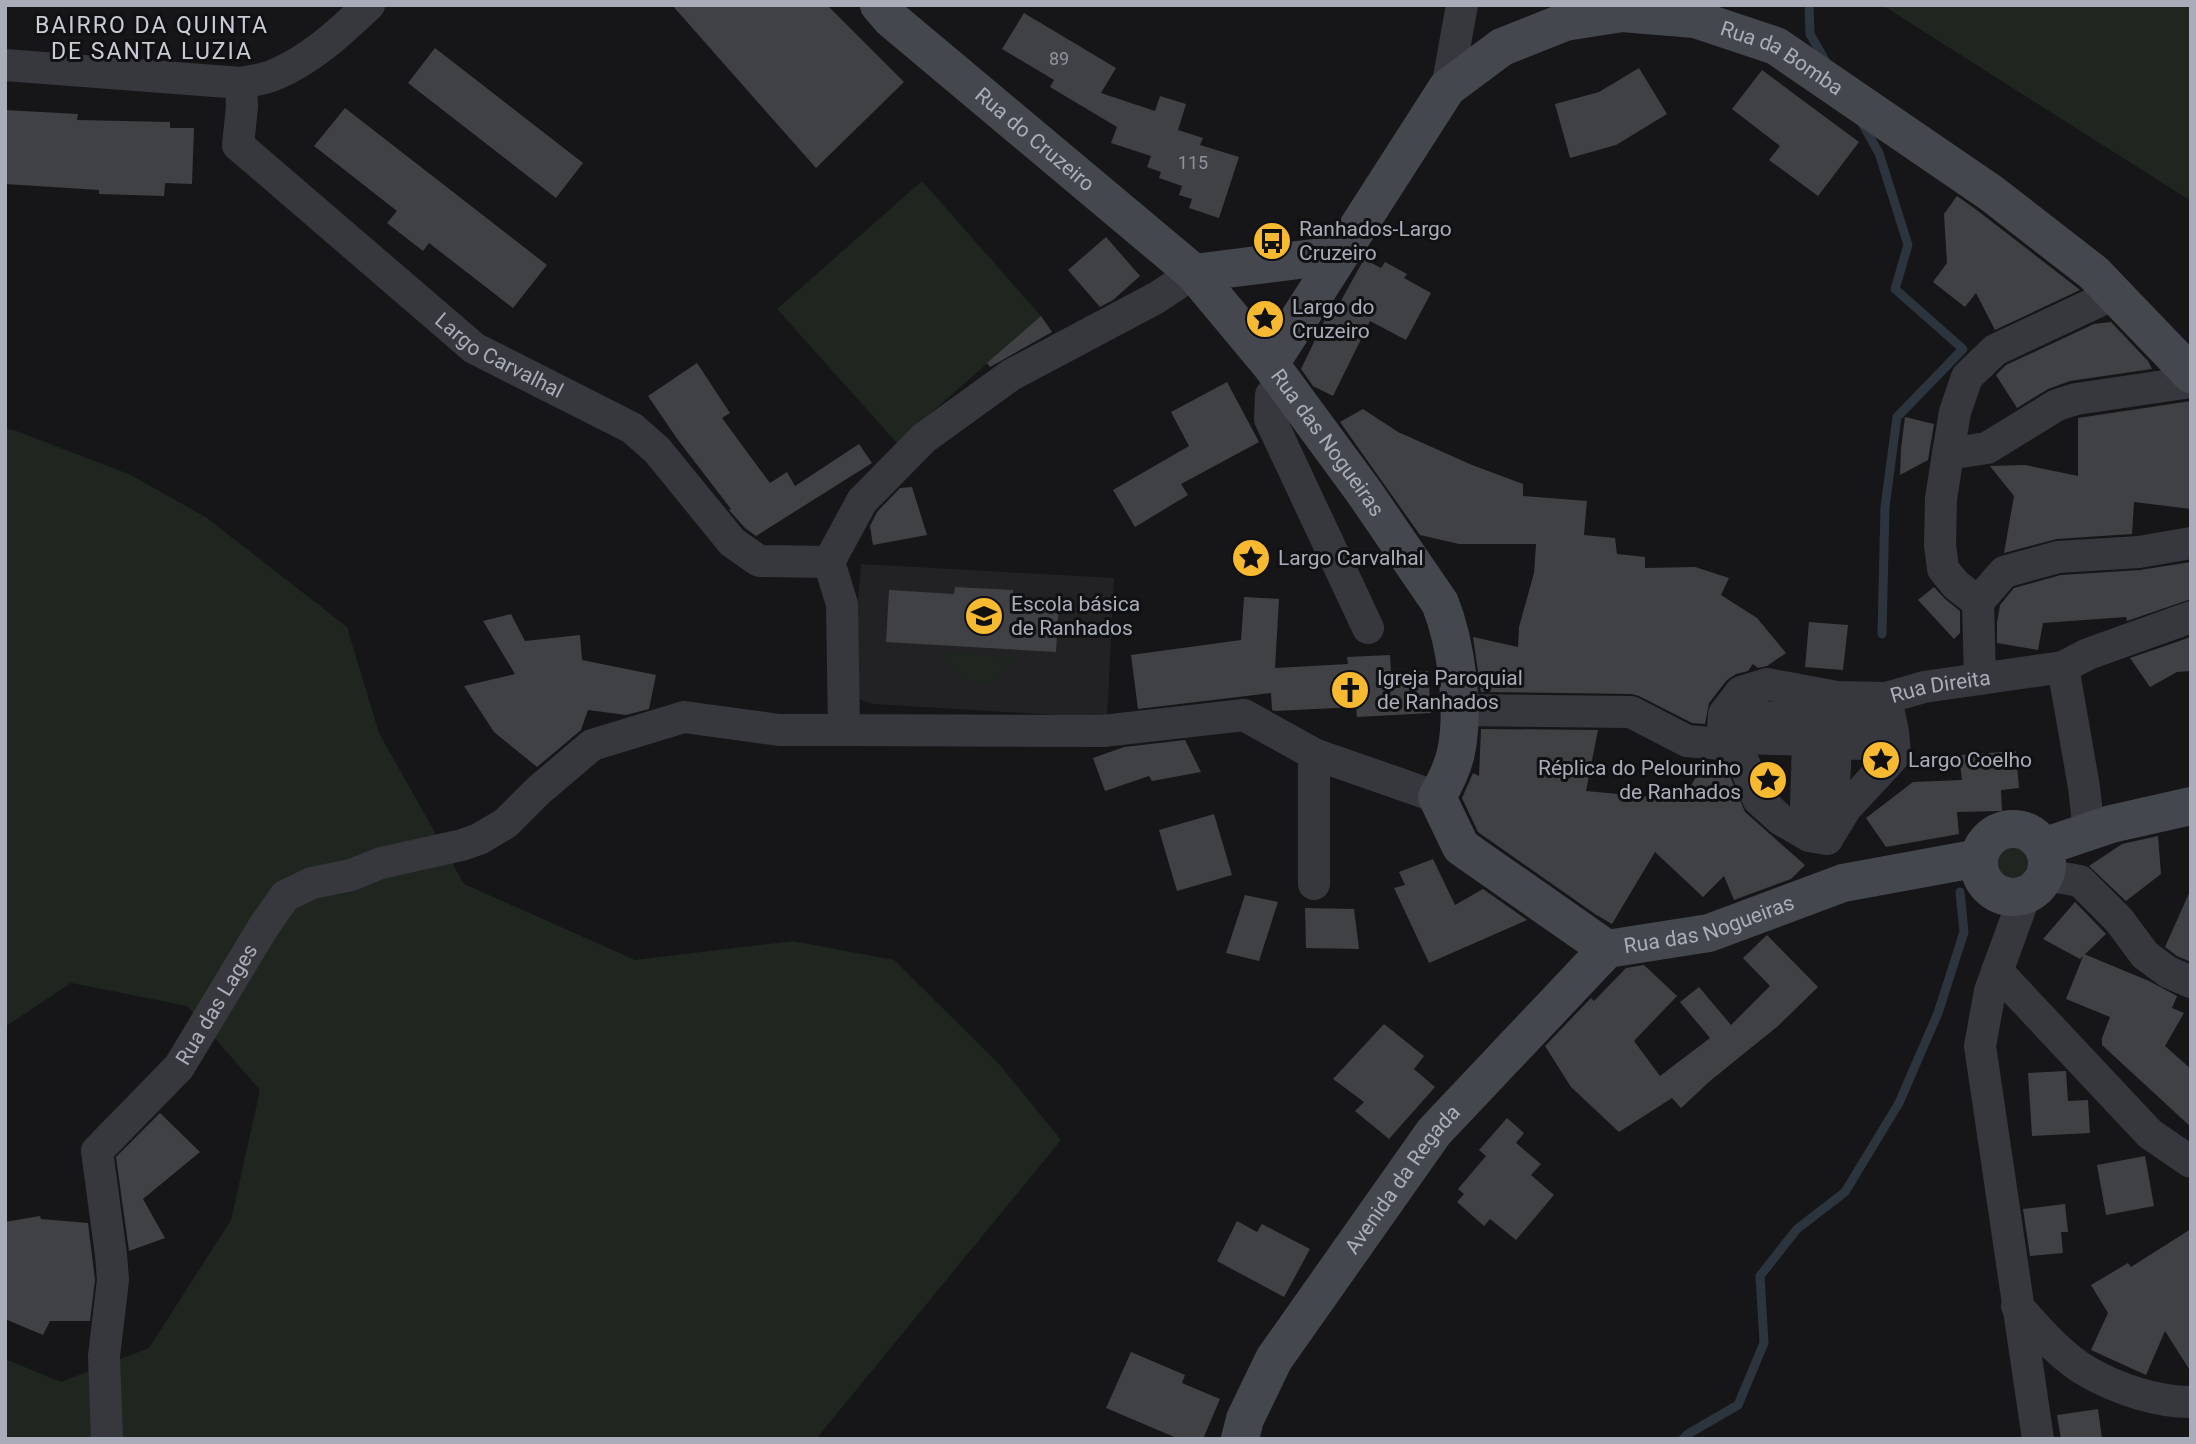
<svg xmlns="http://www.w3.org/2000/svg" width="2196" height="1444" font-family="Roboto,sans-serif">
<style>
.built{fill:#222225}
.green{fill:#1e261f}
.lines{fill:none;stroke-linecap:round;stroke-linejoin:round}
.stream{stroke:#2c353d;stroke-width:9}
.building{fill:#404145}
.street{stroke:#37383d;stroke-width:32}
.secondary{stroke:#45474e;stroke-width:38}
.labels{text-anchor:middle;dominant-baseline:central;stroke-width:6;stroke-linejoin:round;paint-order:stroke}
.number-label{font-size:18px;fill:#8e929c}
.street-label{font-size:21px;fill:#a8adb9;stroke:#111113}
.poi-label{font-size:21px;fill:#a8adb9;stroke:#111113;text-anchor:start}
.neighbourhood-label{font-size:23px;letter-spacing:2px;fill:#c9ccd5;stroke:#111113}
</style>
<rect width="100%" height="100%" fill="#161618"/>
<!-- built -->
<path class="built" d="M 861,564 L 1114,578 L 1107,718 L 873,704 L 863,701 L 857,697 L 852,681 Z"/>
<!-- green -->
<path class="green" d="M 1882,5 L 2191,5 L 2191,201 Z
M 922,181 L 1041,316 L 897,443 L 777,309 Z
M 5,429 L 14,430 L 131,475 L 207,518 L 347,627 L 379,733 L 464,884 L 635,960 L 793,941 L 894,960 L 999,1064 L 1061,1140 L 816,1439 L 5,1439 L 5,1359 L 61,1382 L 149,1348 L 231,1220 L 260,1090 L 187,1006 L 71,983 L 5,1027 Z
M 939,652 L 1021,658 L 991,682 L 965,681 Z
M1997 864a17 17 0 1 1 34 0a17 17 0 1 1-34 0Z"/>
<g class="lines">
<!-- stream -->
<path class="stream" d="M 1809,5 L 1810,34 L 1826,62
M 1862,123 L 1879,153 L 1908,245 L 1895,289 L 1963,349 L 1897,417 L 1885,507 L 1882,634
M 1683,1439 L 1688,1434 L 1738,1405 L 1764,1343 L 1760,1276 L 1797,1229 L 1845,1192 L 1899,1103 L 1938,1013 L 1964,932 L 1960,892"/>
</g>
<!-- building -->
<path class="building" d="M 672,5 L 827,5 L 904,82 L 816,168 Z
M 1024,13 L 1116,68 L 1101,93 L 1155,111 L 1160,96 L 1186,104 L 1178,130 L 1203,138 L 1200,145 L 1239,157 L 1219,218 L 1189,208 L 1192,199 L 1179,195 L 1182,186 L 1159,178 L 1161,172 L 1147,167 L 1151,156 L 1111,143 L 1117,127 L 1050,87 L 1054,80 L 1002,49 Z
M 435,48 L 583,163 L 556,198 L 408,83 Z
M 1639,68 L 1667,114 L 1616,145 L 1570,158 L 1555,104 L 1599,92 Z
M 1762,70 L 1859,142 L 1818,196 L 1769,160 L 1780,146 L 1732,109 Z
M 345,108 L 547,265 L 513,308 L 429,243 L 423,251 L 387,223 L 397,211 L 314,146 Z
M 5,110 L 78,114 L 77,120 L 170,122 L 170,128 L 194,128 L 192,184 L 165,183 L 164,196 L 99,194 L 99,190 L 5,184 Z
M 1957,196 L 1978,211 L 2080,290 L 1995,330 L 1976,293 L 1965,307 L 1933,282 L 1947,263 L 1944,214 Z
M 1106,237 L 1140,276 L 1113,300 L 1100,307 L 1068,270 Z
M 1364,259 L 1381,268 L 1385,262 L 1407,274 L 1404,278 L 1431,293 L 1406,340 L 1370,321 L 1333,396 L 1313,386 L 1301,369 L 1326,317 L 1331,319 Z
M 1041,316 L 1052,332 L 990,367 L 987,363 Z
M 2111,322 L 2148,361 L 2152,369 L 2070,381 L 2048,389 L 2017,408 L 1996,375 L 2006,365 L 2094,324 Z
M 697,363 L 730,413 L 722,418 L 770,483 L 787,472 L 795,486 L 859,444 L 872,463 L 756,536 L 745,528 L 729,510 L 731,509 L 678,440 L 648,396 Z
M 1227,382 L 1259,442 L 1181,484 L 1188,495 L 1135,527 L 1113,490 L 1189,446 L 1171,412 Z
M 2191,401 L 2191,509 L 2134,502 L 2132,534 L 2057,539 L 2004,553 L 2014,496 L 1990,466 L 2025,465 L 2078,476 L 2078,418 Z
M 1363,409 L 1398,432 L 1472,465 L 1523,484 L 1523,496 L 1587,501 L 1584,535 L 1615,538 L 1617,554 L 1645,557 L 1645,568 L 1695,567 L 1729,578 L 1721,595 L 1757,618 L 1786,653 L 1767,666 L 1758,668 L 1753,664 L 1748,671 L 1736,674 L 1727,680 L 1709,703 L 1705,724 L 1692,723 L 1639,696 L 1632,694 L 1481,692 L 1473,637 L 1518,647 L 1519,627 L 1534,573 L 1536,544 L 1459,544 L 1420,535 L 1340,422 Z
M 1905,417 L 1934,424 L 1928,460 L 1900,475 L 1901,448 Z
M 912,487 L 927,535 L 873,545 L 870,526 L 877,512 L 900,488 Z
M 2191,562 L 2191,599 L 2127,621 L 2126,617 L 2043,623 L 2038,650 L 1997,643 L 1997,623 L 2000,605 L 2014,588 L 2061,575 L 2140,570 Z
M 955,587 L 1013,590 L 1013,599 L 1059,601 L 1056,652 L 886,642 L 889,590 L 954,594 Z
M 1934,587 L 1945,599 L 1960,611 L 1960,633 L 1954,639 L 1918,600 Z
M 1244,597 L 1279,599 L 1275,668 L 1348,664 L 1347,657 L 1390,655 L 1391,673 L 1428,671 L 1431,713 L 1357,717 L 1356,707 L 1275,711 L 1272,710 L 1271,693 L 1138,709 L 1131,655 L 1241,640 Z
M 511,614 L 525,641 L 580,635 L 582,660 L 656,675 L 649,709 L 626,715 L 588,710 L 581,730 L 537,767 L 494,732 L 464,686 L 515,674 L 483,621 Z
M 1809,622 L 1848,625 L 1843,670 L 1805,667 Z
M 2191,637 L 2191,671 L 2177,672 L 2150,687 L 2130,658 Z
M 1481,729 L 1598,730 L 1586,791 L 1683,800 L 1705,761 L 1714,762 L 1729,774 L 1745,812 L 1805,865 L 1791,879 L 1734,900 L 1724,876 L 1703,897 L 1655,852 L 1612,924 L 1595,914 L 1478,832 L 1462,798 L 1473,773 L 1479,776 Z
M 1185,740 L 1201,772 L 1152,781 L 1149,776 L 1105,791 L 1093,758 L 1124,747 Z
M 2016,751 L 2019,788 L 2001,790 L 2002,811 L 1957,812 L 1959,834 L 1886,847 L 1866,818 L 1913,782 L 1962,780 L 1959,755 Z
M 1214,814 L 1232,875 L 1177,891 L 1159,830 Z
M 2158,836 L 2161,874 L 2126,901 L 2089,866 L 2122,844 Z
M 1433,859 L 1455,905 L 1483,889 L 1527,920 L 1429,963 L 1394,888 L 1405,885 L 1399,872 Z
M 2191,889 L 2191,962 L 2177,956 L 2165,947 Z
M 1245,895 L 1278,902 L 1259,961 L 1226,953 Z
M 2075,902 L 2106,934 L 2080,959 L 2043,939 Z
M 1305,908 L 1354,909 L 1359,949 L 1306,948 Z
M 1767,935 L 1818,987 L 1778,1026 L 1710,1081 L 1681,1108 L 1672,1098 L 1619,1132 L 1571,1087 L 1545,1046 L 1591,998 L 1594,1001 L 1626,968 L 1644,965 L 1677,996 L 1634,1041 L 1660,1076 L 1710,1038 L 1680,1002 L 1699,987 L 1731,1025 L 1770,986 L 1743,958 Z
M 2084,954 L 2149,981 L 2177,996 L 2172,1008 L 2184,1013 L 2165,1046 L 2191,1069 L 2191,1127 L 2102,1045 L 2102,1038 L 2110,1017 L 2066,999 Z
M 1384,1024 L 1424,1056 L 1414,1069 L 1435,1087 L 1389,1139 L 1355,1111 L 1364,1102 L 1333,1079 Z
M 2066,1071 L 2068,1101 L 2088,1100 L 2090,1133 L 2032,1136 L 2028,1073 Z
M 160,1113 L 200,1152 L 143,1199 L 165,1238 L 129,1251 L 116,1157 Z
M 1507,1118 L 1524,1133 L 1516,1143 L 1541,1164 L 1531,1175 L 1554,1195 L 1516,1240 L 1490,1219 L 1484,1226 L 1457,1202 L 1464,1194 L 1458,1189 L 1486,1156 L 1479,1150 Z
M 2145,1156 L 2154,1206 L 2106,1215 L 2097,1165 Z
M 2065,1204 L 2068,1232 L 2061,1232 L 2063,1253 L 2030,1256 L 2023,1209 Z
M 40,1216 L 41,1219 L 88,1223 L 95,1280 L 90,1321 L 50,1321 L 43,1335 L 5,1319 L 5,1222 Z
M 1237,1221 L 1257,1232 L 1262,1224 L 1310,1249 L 1284,1297 L 1217,1261 Z
M 2191,1229 L 2191,1372 L 2165,1331 L 2146,1375 L 2091,1350 L 2108,1313 L 2091,1285 L 2128,1263 L 2131,1267 Z
M 1131,1352 L 1185,1375 L 1182,1383 L 1220,1399 L 1203,1439 L 1179,1439 L 1106,1408 Z
M 2098,1409 L 2102,1439 L 2061,1439 L 2057,1415 Z"/>
<g class="lines">
<!-- street -->
<g class="street">
<path d="M 5,65 L 241,83 C 252,81 264,79 274,75 C 311,60 340,32 369,5"/>
<path id="s1" d="M 241,83 L 242,107 L 238,145 L 474,348 L 632,428 L 657,450 L 732,542 L 759,561 L 829,562"/>
<path d="M 1447,88 L 1462,5"/>
<path d="M 1194,273 L 1156,298 L 1011,375 L 924,438 L 862,501 L 829,562 L 842,604 L 844,730 L 1103,731 L 1244,715 L 1314,754 L 1437,797"/>
<path d="M 1282,382 L 1271,395 L 1270,419 L 1368,628"/>
<path d="M 1948,454 L 1987,448 L 2057,405 L 2076,399 L 2191,382"/>
<path d="M 1978,602 L 1956,585 L 1943,569 L 1940,545 L 1941,499 L 1948,454 L 1955,412 L 1967,377 L 1995,350 L 2114,294"/>
<path d="M 2063,667 L 2084,787 L 2089,832"/>
<path d="M 1980,679 L 1978,602 L 2004,572 L 2058,557 L 2139,552 L 2191,543"/>
<path d="M 1458,710 L 1631,712 L 1687,741 L 1722,744"/>
<path d="M 1732,710 L 1755,710 L 1755,717 L 1867,720 L 1866,744 L 1836,743 L 1833,807 L 1806,807 L 1808,740 L 1742,738 L 1742,741 L 1731,741 Z"/>
<path id="s2" d="M 1722,744 L 1724,714 L 1741,692 L 1767,684 L 1837,697 L 1886,698 L 1924,687 L 2063,667 L 2088,654 L 2191,617"/>
<path d="M 1722,744 L 1744,763 L 1758,799 L 1780,819 L 1809,836 L 1827,839"/>
<path d="M 1827,839 L 1846,808 L 1895,755 L 1893,732 L 1886,698"/>
<path d="M 2045,875 L 2080,881 L 2119,920 L 2145,955 L 2168,972 L 2191,982"/>
<path d="M 1314,884 L 1314,754"/>
<path d="M 2025,895 L 1990,991 L 1980,1046 L 2038,1439"/>
<path d="M 1997,971 L 2150,1134 L 2191,1162"/>
<path d="M 2017,1306 C 2037,1328 2061,1357 2088,1372 C 2118,1389 2156,1402 2191,1402"/>
<path id="s3" d="M 107,1439 L 104,1356 L 113,1280 L 111,1255 L 97,1151 L 179,1067 L 264,926 L 285,896 L 312,883 L 351,875 L 381,863 L 462,845 L 479,839 L 506,823 L 539,790 L 592,745 L 684,717 L 779,730 L 844,730"/>
</g>
<!-- secondary -->
<g class="secondary">
<path id="s4" d="M 879,5 L 891,19 L 1194,273 L 1270,364 L 1364,492 L 1440,603 C 1456,643 1465,709 1456,752 C 1453,768 1445,783 1437,797 L 1461,847 L 1607,949 L 1709,933 L 1843,883 L 1979,858"/>
<path d="M 1194,273 L 1338,255"/>
<path id="s5" d="M 1270,364 L 1447,88 L 1502,47 L 1565,22 L 1622,13 L 1695,19 L 1776,46 L 1991,193 L 2094,273 L 2191,374"/>
<circle cx="2013" cy="863" r="34"/>
<path d="M 2043,847 L 2111,824 L 2191,806"/>
<path id="s6" d="M 1240,1439 L 1245,1419 L 1274,1359 L 1434,1132 L 1607,949"/>
</g>
</g>
<!-- icons -->
<defs>
<symbol id="bus-disc" viewBox="-11 -11 22 22"><circle r="9.5" fill="#f7b92f" stroke="#111113"/><path d="M-5-6H5V4H4V6H2V4H-2V6H-4V4H-5ZM-3.5-4V0h7V-4ZM-3.5 1.2v1.5H-2V1.2ZM2 1.2v1.5H3.5V1.2Z" fill="#111"/></symbol>
<symbol id="sight-disc" viewBox="-11 -11 22 22"><circle r="9.5" fill="#f7b92f" stroke="#111113"/><path d="M0-6L1.8-2.2L6-1.7L2.9 1.2L3.7 5.4L0 3.3L-3.7 5.4L-2.9 1.2L-6-1.7L-1.8-2.2Z" fill="#111"/></symbol>
<symbol id="school-disc" viewBox="-11 -11 22 22"><circle r="9.5" fill="#f7b92f" stroke="#111113"/><path d="M0-5L7-2L0 1L-7-2ZM-4 1L0 2.5L4 1V4Q0 6-4 4Z" fill="#111"/></symbol>
<symbol id="church-disc" viewBox="-11 -11 22 22"><circle r="9.5" fill="#f7b92f" stroke="#111113"/><path d="M-1.2-6h2.4v3.5h3.3v2.4h-3.3V6h-2.4V-.1h-3.3v-2.4h3.3Z" fill="#111"/></symbol>
</defs>
<g fill-rule="evenodd">
<use href="#bus-disc" x="1250" y="219" width="44" height="44"/>
<use href="#sight-disc" x="1243" y="297" width="44" height="44"/>
<use href="#sight-disc" x="1229" y="536" width="44" height="44"/>
<use href="#school-disc" x="962" y="594" width="44" height="44"/>
<use href="#church-disc" x="1328" y="668" width="44" height="44"/>
<use href="#sight-disc" x="1859" y="738" width="44" height="44"/>
<use href="#sight-disc" x="1746" y="758" width="44" height="44"/>
</g>
<g class="labels">
<!-- number labels -->
<g class="number-label">
<text x="1059" y="58">89</text>
<text x="1193" y="162">115</text>
</g>
<!-- street labels -->
<g class="street-label">
<text stroke="none"><textPath href="#s5" startOffset="691">Rua da Bomba</textPath></text>
<text stroke="none"><textPath href="#s4" startOffset="206">Rua do Cruzeiro</textPath></text>
<text stroke="none"><textPath href="#s1" startOffset="399">Largo Carvalhal</textPath></text>
<text stroke="none"><textPath href="#s4" startOffset="630">Rua das Nogueiras</textPath></text>
<text stroke="none"><textPath href="#s2" startOffset="261">Rua Direita</textPath></text>
<text stroke="none"><textPath href="#s4" startOffset="1365">Rua das Nogueiras</textPath></text>
<text stroke="none"><textPath href="#s3" startOffset="480">Rua das Lages</textPath></text>
<text stroke="none"><textPath href="#s6" startOffset="308">Avenida da Regada</textPath></text>
</g>
<!-- poi labels -->
<g class="poi-label">
<text x="1299" y="229">Ranhados-Largo<tspan x="1299" dy="24">Cruzeiro</tspan></text>
<text x="1292" y="307">Largo do<tspan x="1292" dy="24">Cruzeiro</tspan></text>
<text x="1278" y="558">Largo Carvalhal</text>
<text x="1011" y="604">Escola básica<tspan x="1011" dy="24">de Ranhados</tspan></text>
<text x="1377" y="678">Igreja Paroquial<tspan x="1377" dy="24">de Ranhados</tspan></text>
<text x="1908" y="760">Largo Coelho</text>
<text x="1741" y="768" text-anchor="end">Réplica do Pelourinho<tspan x="1741" dy="24">de Ranhados</tspan></text>
</g>
<!-- neighbourhood labels -->
<g class="neighbourhood-label">
<text x="152" y="25">BAIRRO DA QUINTA<tspan x="152" dy="26">DE SANTA LUZIA</tspan></text>
</g>
</g>
<!-- border -->
<rect width="2196" height="1444" fill="none" stroke="#a8adb9" stroke-width="14"/>
</svg>
